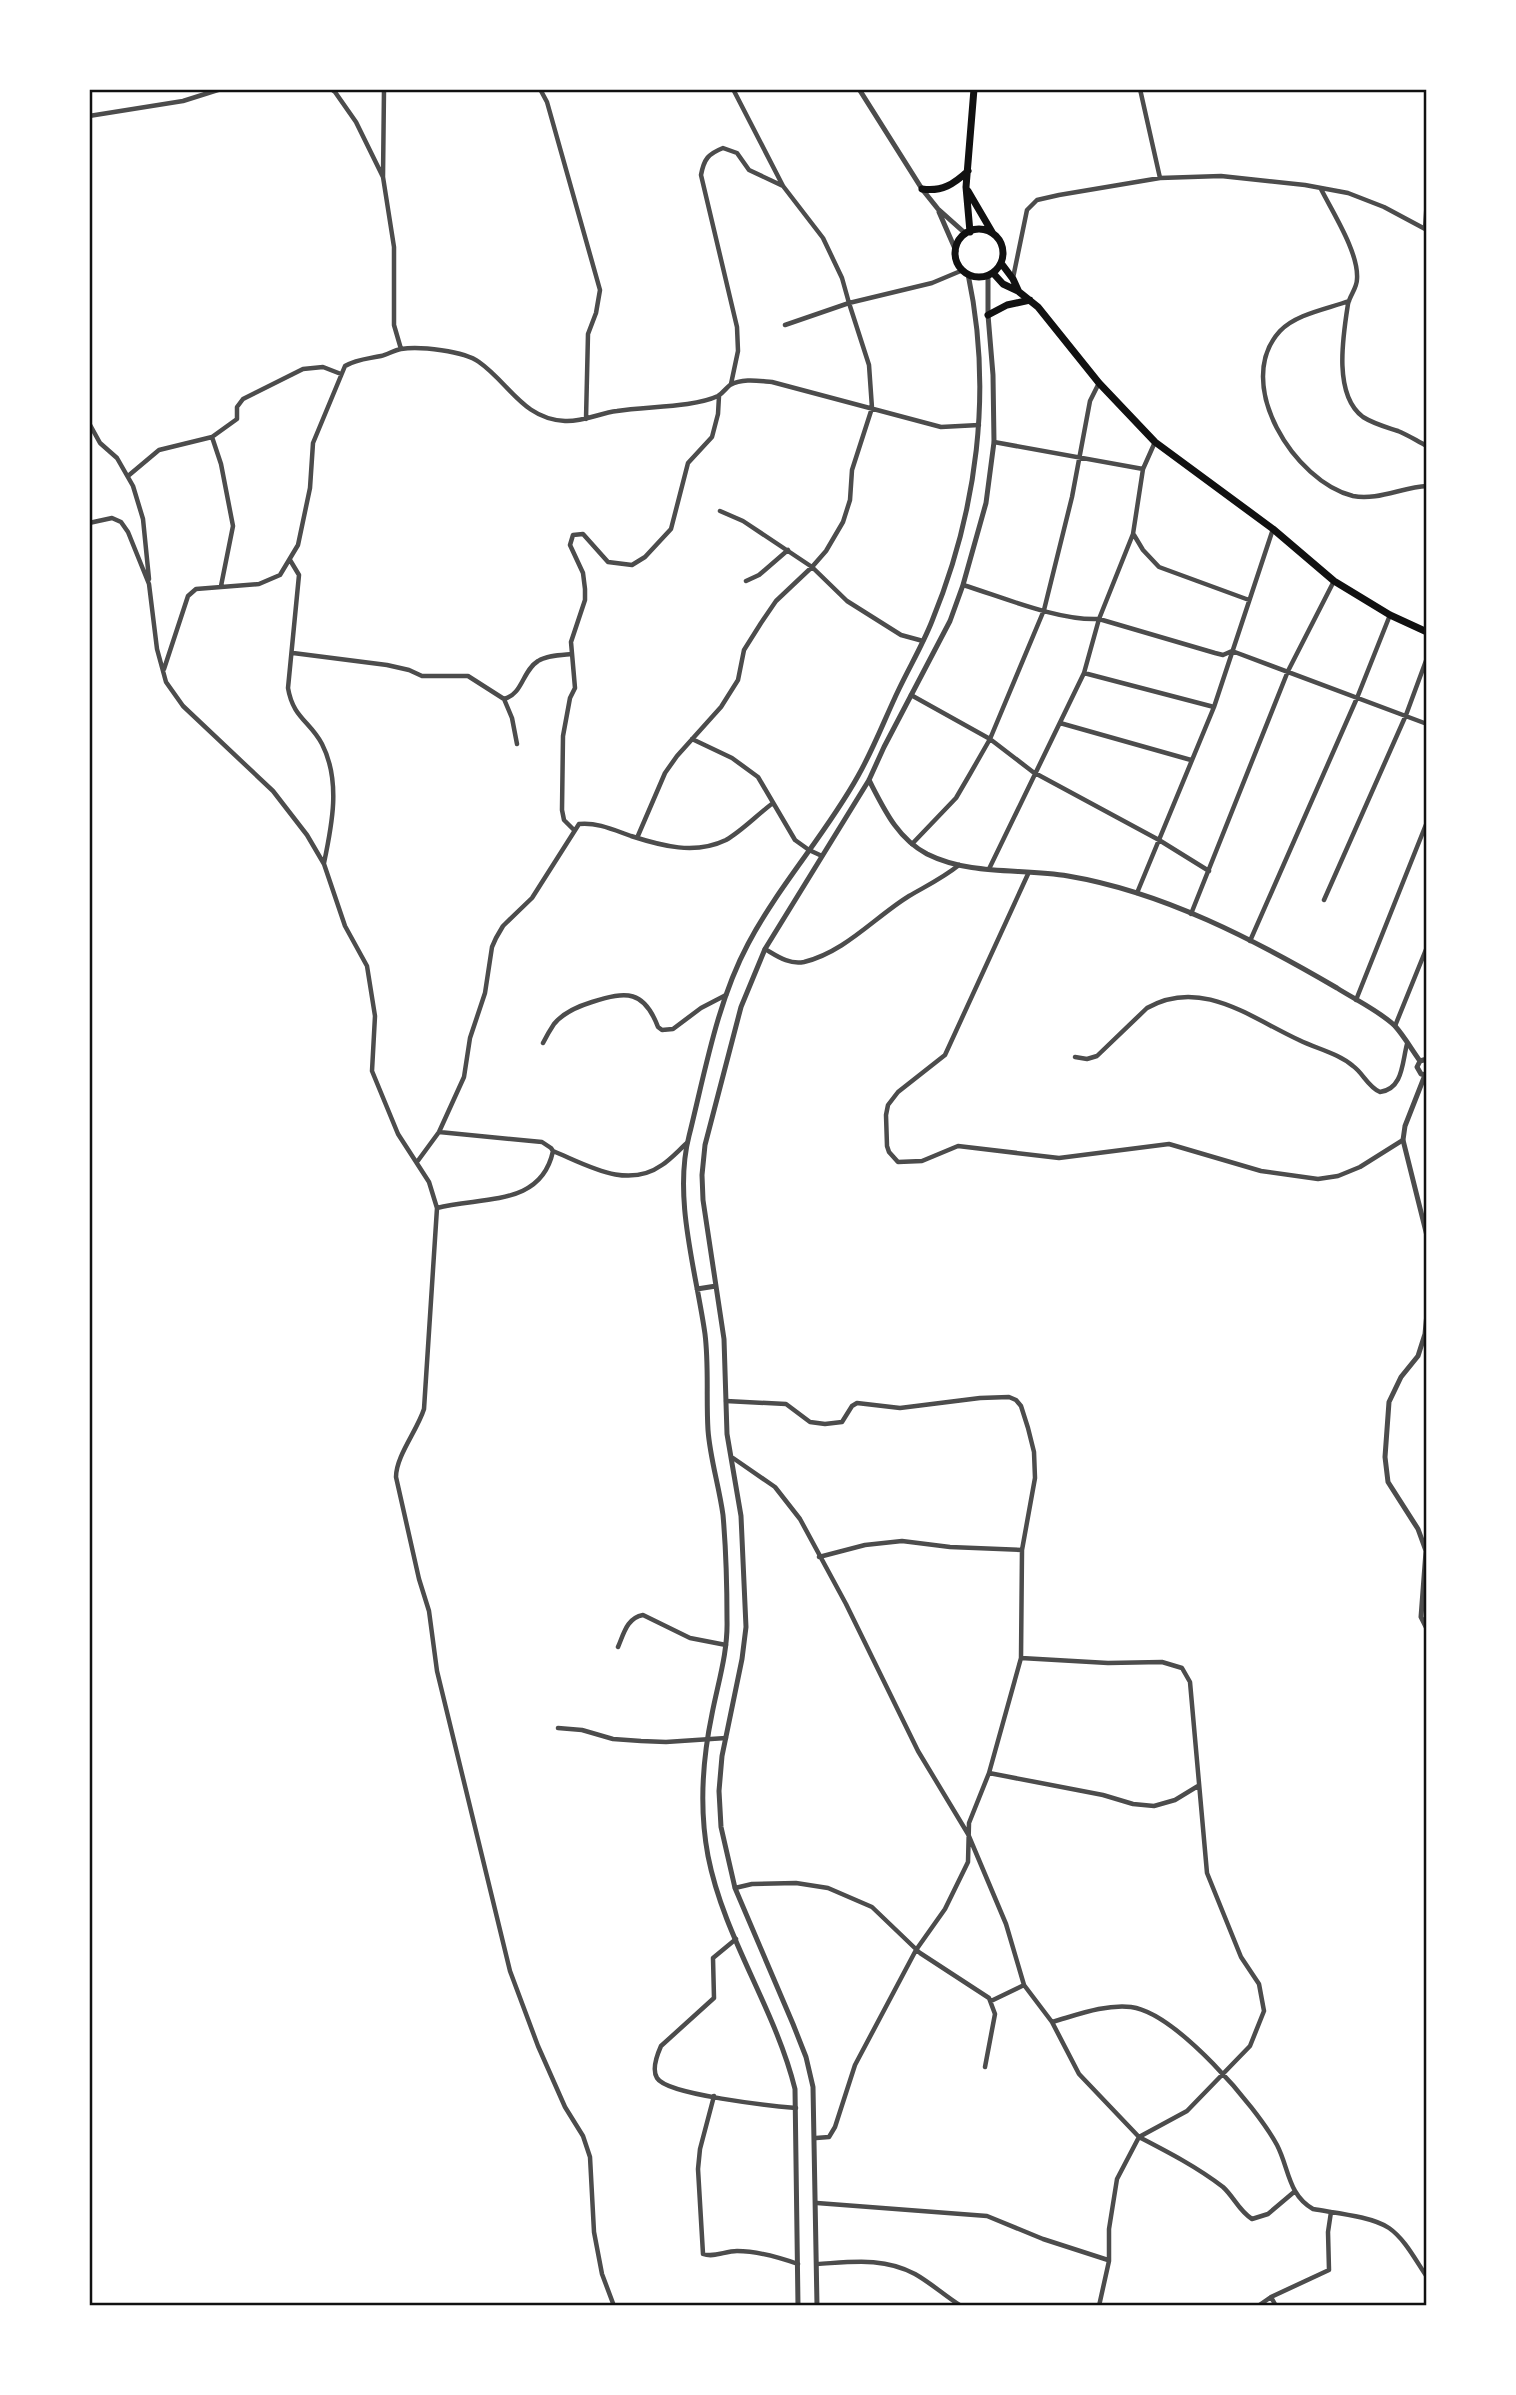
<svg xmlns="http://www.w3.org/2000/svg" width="1516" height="2395" font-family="Arial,sans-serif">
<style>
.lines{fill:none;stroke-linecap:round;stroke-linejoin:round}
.minor{stroke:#4c4c4c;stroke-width:4.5}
.tertiary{stroke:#4c4c4c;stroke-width:5}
.trunk{stroke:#111;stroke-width:7}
.neatline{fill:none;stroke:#111;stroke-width:2.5}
</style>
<rect width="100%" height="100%" fill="#fff"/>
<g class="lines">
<!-- minor -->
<path class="minor" d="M 331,89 L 335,92 L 356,122 L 383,177 L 394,247 L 394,325 L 401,349
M 540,89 L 547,102 L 600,290 L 596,313 L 588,334 L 586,419
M 733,89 L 783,186 L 823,238 L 842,278 L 849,303 L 785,325
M 1140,89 L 1160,178
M 89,116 L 183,101 L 221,89
M 383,177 L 384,89
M 1321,189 C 1333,213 1359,253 1357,279 C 1357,288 1350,295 1348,304 C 1343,336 1333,395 1363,417 C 1374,424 1386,427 1398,431 C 1408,435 1417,441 1427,446
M 1425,229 L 1427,199
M 1013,278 L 1027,210 L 1037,200 L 1059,195 L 1160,178 L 1221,176 L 1305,185 L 1348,193 L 1384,207 L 1427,230
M 1349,301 C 1327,309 1296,314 1280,331 C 1232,383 1295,482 1353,496 C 1377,501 1403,487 1427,486
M 731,384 L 738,351 L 737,327 L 701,175 C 704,159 708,154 723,148 L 737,153 L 749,170 L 783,186
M 89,423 L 100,443 L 117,458 L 133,486 L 143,519 L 149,579
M 212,437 L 221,464 L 233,526 L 221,586
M 994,442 L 1143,469
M 128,476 L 159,450 L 212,437 L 237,419 L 237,407 L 243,399 L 303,369 L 323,367 L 341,374
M 720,511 L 743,521 L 812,567 L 847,601 L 901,635 L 923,641
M 89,523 L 112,518 L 121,522 L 128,532 L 149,584 L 157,649 L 166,682 L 183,706 L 273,791 L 307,835 L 324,864 L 345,926 L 367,966 L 375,1016 L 372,1071 L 398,1134 L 429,1182 L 437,1208 L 424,1409 C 417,1431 396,1456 396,1477 L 419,1579 L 429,1611 L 437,1671 L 510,1971 L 538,2046 L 565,2107 L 583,2136 L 590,2157 L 594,2232 L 602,2274 L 614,2306
M 1134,535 L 1143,550 L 1159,567 L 1249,600
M 290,560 L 299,575 L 288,688 C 293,718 310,721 322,744 C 341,781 332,825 324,863
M 746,581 L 759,575 L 788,550
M 963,585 C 1002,597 1059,621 1099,619 L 1215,653 L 1223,655 L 1232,651 L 1427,724
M 293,653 L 387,665 L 409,670 L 422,676 L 468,676 L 504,699 C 523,694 522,671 538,661 C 547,655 561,655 572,654
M 164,669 L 188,596 L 196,589 L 259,584 L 280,575 L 298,545 L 310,488 L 313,443 L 345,366 C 357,359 367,359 381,356 C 387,355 394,350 401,349 C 420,346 464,351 479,362 C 509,383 523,419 565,421 C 583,422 600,413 617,411 C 646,406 692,408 718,396 C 723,393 726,388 730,385 C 743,378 759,381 772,382 L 941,427 L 979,425
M 1084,673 L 1214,707
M 911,695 L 990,739 L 1033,772 L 1159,840 L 1209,871
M 504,699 L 512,718 L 517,744
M 1060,723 L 1191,760
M 692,739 L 732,758 L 758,777 L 795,840 L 809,850 L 822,856
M 574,830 L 564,820 L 562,810 L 563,736 L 570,698 L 575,688 L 571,642 L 585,600 L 585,589 L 583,573 L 570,545 L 573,535 L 583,534 L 608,562 L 632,565 L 645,557 L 671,529 L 688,463 L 712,437 L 718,414 L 719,396
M 637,838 L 665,773 L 677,756 L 721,707 L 738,680 L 744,650 L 761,623 L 776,601 L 812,567 L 826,551 L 843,522 L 850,500 L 852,470 L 872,408 L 869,365 L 849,303 L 932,283 L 963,270
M 912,844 L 956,798 L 970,774 L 990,739 L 1044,610 L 1072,497 L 1090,401 L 1099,383
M 989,869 L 1084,673 L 1099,619 L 1133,534 L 1143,469 L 1155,442
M 1028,874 L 945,1055 L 898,1092 L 888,1105 L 886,1115 L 887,1146 L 889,1152 L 898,1162 L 922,1161 L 958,1146 L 1059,1158 L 1169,1144 L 1261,1171 L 1318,1179 L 1338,1176 L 1360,1167 L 1403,1140
M 1137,893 L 1214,707 L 1273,529
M 1324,900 L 1406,715 L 1427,658
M 1191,914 L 1288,671 L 1334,581
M 1250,941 L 1357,698 L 1390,615
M 765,949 C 777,956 789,965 804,962 C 845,952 875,917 909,896 C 926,886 943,878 959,865
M 1356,1000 L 1427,822
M 1395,1026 L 1427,947
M 543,1043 C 546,1037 550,1030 554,1024 C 563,1013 579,1006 592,1002 C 627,991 644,990 658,1027 L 662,1030 L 673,1029 L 701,1008 L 726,995
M 1075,1057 L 1087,1059 L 1097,1056 L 1147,1008 C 1201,977 1251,1018 1299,1040 C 1317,1049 1338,1053 1353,1066 C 1363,1073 1368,1087 1380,1092 C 1403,1089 1402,1063 1407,1044
M 439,1132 L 542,1142 L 551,1148 L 553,1151 C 587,1165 627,1190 662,1165 C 671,1159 679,1150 687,1143
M 417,1162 L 439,1132 L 464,1077 L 470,1038 L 485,993 L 492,947 L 496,938 L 503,926 L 532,898 L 579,824 C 597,822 614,830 631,836 C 662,846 695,855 726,840 C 742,831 758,814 773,803
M 437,1208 C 480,1196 541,1208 553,1151
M 726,1401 L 786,1404 L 810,1422 L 825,1424 L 842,1422 L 852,1406 L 857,1403 L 900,1408 L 980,1398 L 1009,1397 L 1016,1400 L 1021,1406 L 1028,1428 L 1034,1452 L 1035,1478 L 1022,1550
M 733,1458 L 775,1487 L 800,1519 L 846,1604 L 918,1751 L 968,1834 L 1006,1924 L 1024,1985 L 1052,2022 L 1079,2074 L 1139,2137 L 1117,2179 L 1109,2229 L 1109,2261 L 1099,2306
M 618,1647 C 624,1633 627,1618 643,1615 L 690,1638 L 726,1645
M 1021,1658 L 1108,1663 L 1162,1662 L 1182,1668 L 1190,1682 L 1207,1873 L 1241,1957 L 1259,1984 L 1264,2011 L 1250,2046 L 1187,2111 L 1139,2137 C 1168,2152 1197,2167 1223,2187 C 1234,2197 1239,2211 1252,2219 L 1268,2214 L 1294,2192
M 558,1728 L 582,1730 L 613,1739 L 641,1741 L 666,1742 L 726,1738
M 989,1773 L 1103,1795 L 1133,1804 L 1154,1806 L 1175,1800 L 1198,1786
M 735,1888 L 752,1884 L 796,1883 L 828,1888 L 872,1907 L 920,1953 L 989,1998 L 995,2014 L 985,2067
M 736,1939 L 713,1958 L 714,1998 L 661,2046 C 657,2055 652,2070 657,2078 C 667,2095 773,2106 796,2108
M 991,2001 L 1024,1985
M 1052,2022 C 1077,2015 1105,2004 1131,2007 C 1176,2013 1256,2106 1277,2145 C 1289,2168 1288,2195 1313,2209 C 1334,2213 1371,2216 1389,2228 C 1405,2239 1416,2261 1427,2277
M 714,2096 L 700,2149 L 698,2169 L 703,2254 C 714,2258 725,2251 737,2251 C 758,2251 778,2257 798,2264
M 816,2138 L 829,2137 L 835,2127 L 855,2065 L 916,1950 L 945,1909 L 968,1862 L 969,1823 L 989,1773 L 1021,1658 L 1022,1550 L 950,1547 L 902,1541 L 865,1545 L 819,1557
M 817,2203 L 987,2216 L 1043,2239 L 1108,2260
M 817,2264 C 852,2262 883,2257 915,2274 C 931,2283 945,2296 961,2306
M 1271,2297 L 1276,2306
M 1258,2306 L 1271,2297 L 1329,2270 L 1328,2232 L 1331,2212"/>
<!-- tertiary -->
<path class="tertiary" d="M 859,89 L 922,189 L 938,209 L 966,234
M 939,212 L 956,251
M 869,780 C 884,809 897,838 927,854 C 971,876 1022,868 1068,876 C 1163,892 1255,940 1337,988 C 1354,999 1381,1012 1395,1026 C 1404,1036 1412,1050 1420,1061
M 1425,1075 L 1405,1126 L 1403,1140 L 1427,1236
M 1427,1075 L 1421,1074 L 1417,1067 L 1420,1061 L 1427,1059
M 697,1289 L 716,1286
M 1427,1313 L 1425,1334 L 1418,1356 L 1401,1377 L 1389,1402 L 1385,1457 L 1388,1482 L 1418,1529 L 1426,1551 L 1421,1617 L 1427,1629
M 798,2306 L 795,2089 C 775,2008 724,1938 708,1856 C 699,1808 702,1762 712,1714 C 718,1683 728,1652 727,1620 C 727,1585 726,1549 723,1515 C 719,1486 710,1458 708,1430 C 706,1398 709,1366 705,1334 C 696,1271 673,1198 689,1136 C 705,1072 717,1002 748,944 C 779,885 826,834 858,776 C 874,748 885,718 899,689 C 910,666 923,644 932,621 C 977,511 993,391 968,274
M 817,2306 L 813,2087 L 806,2057 L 793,2024 L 735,1888 L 721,1827 L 719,1791 L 722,1756 L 742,1659 L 746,1627 L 741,1516 L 727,1434 L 724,1339 L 703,1200 L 702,1175 L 705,1145 L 741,1007 L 765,949 L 869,780 L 884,747 L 950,621 L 963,585 L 986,503 L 994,442 L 993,375 L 988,315 L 988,275"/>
<!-- trunk -->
<path class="trunk" d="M 922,189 C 942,192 954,184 968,171
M 968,191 L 992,232
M955 253a24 24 0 1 1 48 0a24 24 0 1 1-48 0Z
M 970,232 L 966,187 L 974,89
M 1001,263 L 1013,279 L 1018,290
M 993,273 L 1003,284 L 1018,291 L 1038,307 L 1099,383 L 1155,442 L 1273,529 L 1334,581 L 1390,615 L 1427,632
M 988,315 L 1007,305 L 1030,300"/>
</g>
<!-- border -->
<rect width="1516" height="2395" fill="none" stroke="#ffffff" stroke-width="182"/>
<rect x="91" y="91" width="1334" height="2213" class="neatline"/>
</svg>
